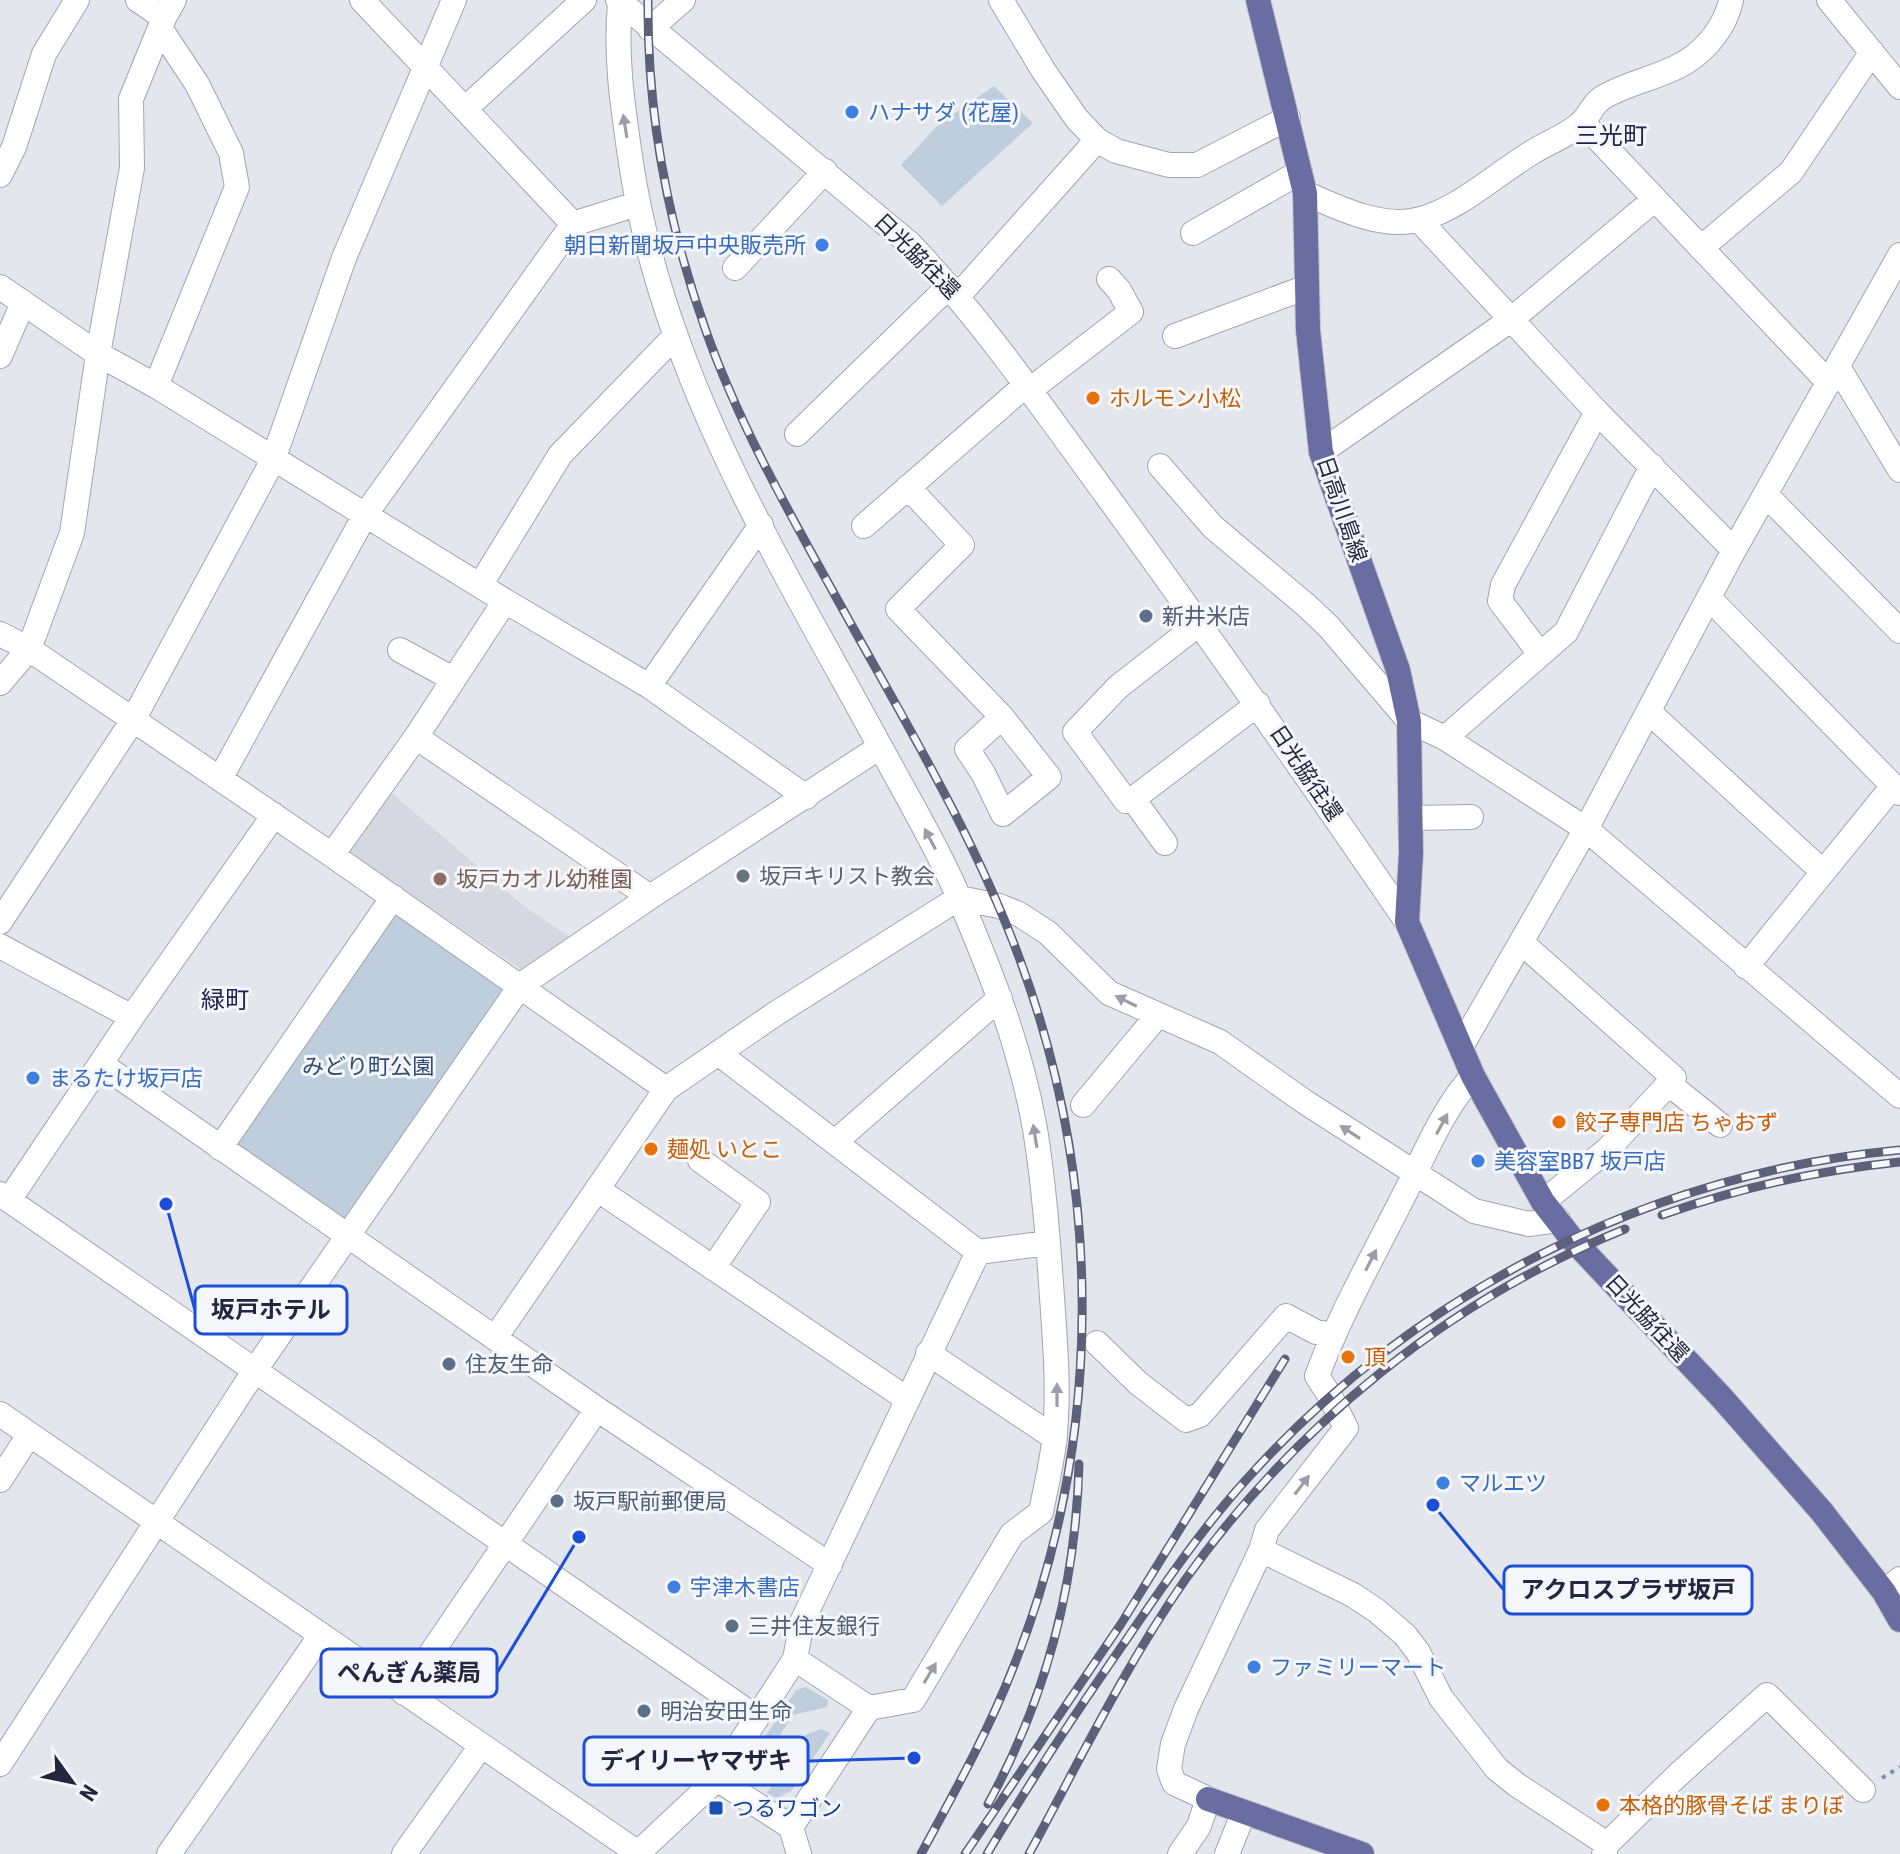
<svg xmlns="http://www.w3.org/2000/svg" width="1900" height="1854" font-family="'Roboto Condensed','Noto Sans JP',sans-serif">
<style>
.built{fill:#d5d8e1}
.green{fill:#becedd}
.lines{fill:none;stroke-linecap:round;stroke-linejoin:round}
.minor-casing{stroke:#a3a4b2;stroke-width:26}
.major-casing{stroke:#c2c2c9;stroke-width:26}
.path{stroke:#858ab0;stroke-width:4;stroke-dasharray:4 6;stroke-linecap:butt}
.minor{stroke:#fff;stroke-width:24}
.major{stroke:#6a6da1;stroke-width:24}
.rail-casing{stroke:#5e607a;stroke-width:9}
.rail{stroke:#f5f6fa;stroke-width:6;stroke-dasharray:18;stroke-linecap:butt}
.oneway{fill:#9c9da8}
.shop-dot{fill:#3f7fe0;stroke:#f5f6fa;stroke-width:3}
.food-dot{fill:#e8710a;stroke:#f5f6fa;stroke-width:3}
.service-dot{fill:#5c6f8a;stroke:#f5f6fa;stroke-width:3}
.worship-dot{fill:#6b7280;stroke:#f5f6fa;stroke-width:3}
.education-dot{fill:#8d6e63;stroke:#f5f6fa;stroke-width:3}
.transit-dot{fill:#1a4fb4;stroke:#f5f6fa;stroke-width:3}
.labels{text-anchor:middle;dominant-baseline:central;stroke-width:6;stroke-linejoin:round;paint-order:stroke}
.shop-label{font-size:22px;fill:#366cbe;stroke:#f5f6fa;text-anchor:start}
.street-label{font-size:22px;fill:#24253e;stroke:#f5f6fa}
.food-label{font-size:22px;fill:#c56008;stroke:#f5f6fa;text-anchor:start}
.service-label{font-size:22px;fill:#4e5e75;stroke:#f5f6fa;text-anchor:start}
.worship-label{font-size:22px;fill:#5b616d;stroke:#f5f6fa;text-anchor:start}
.education-label{font-size:22px;fill:#785e54;stroke:#f5f6fa;text-anchor:start}
.park-label{font-size:22px;fill:#2f4b74;stroke:#f5f6fa}
.transit-label{font-size:22px;fill:#164399;stroke:#f5f6fa;text-anchor:start}
.neighbourhood-label{font-size:24px;fill:#202250;stroke:#f5f6fa}
.leader{fill:none;stroke:#1d4ed8;stroke-width:3}
.callout-dot{fill:#1d4ed8;stroke:#f5f6fa;stroke-width:3}
.callout{fill:#f5f6fa;stroke:#1d4ed8;stroke-width:3}
.callout-label{font-size:24px;text-anchor:middle;font-weight:bold;fill:#24253e}
</style>
<rect width="100%" height="100%" fill="#e4e6ed"/>
<!-- built -->
<path class="built" d="M 387,789 L 524,906 L 571,938 L 521,969 L 348,852 Z"/>
<!-- green -->
<path class="green" d="M 994,86 L 1033,123 L 942,206 L 901,165 L 938,125 Z
M 392,910 L 504,987 L 345,1222 L 232,1145 Z
M 806,1687 L 828,1700 L 827,1707 L 793,1715 L 749,1783 L 739,1776 L 796,1690 Z
M 821,1729 L 830,1733 L 791,1791 L 777,1798 L 767,1793 L 803,1736 Z"/>
<g class="lines">
<defs>
<path id="minor" d="M 138,0 L 164,18
M 362,0 L 573,224
M 618,0 L 910,244 C 984,322 1044,410 1107,496 C 1210,637 1309,779 1407,922
M 1001,0 L 1043,70 L 1077,119 L 1097,140 L 1116,151 L 1169,165 L 1197,165 L 1288,118
M 1829,0 L 1900,87
M 620,3 C 615,59 623,108 631,163 C 663,376 781,564 882,750 C 909,800 938,849 960,900 C 992,974 1021,1049 1035,1129 C 1044,1184 1048,1240 1052,1297 C 1055,1342 1059,1387 1055,1433 C 1053,1459 1046,1486 1041,1512 L 1012,1534 L 913,1700 L 869,1708
M 650,29 L 683,0
M 466,108 L 584,0
M 1582,122 L 1829,383
M 0,175 L 14,147 L 44,54 L 77,0
M 1305,193 C 1338,208 1384,230 1421,219 C 1462,207 1495,175 1531,153 C 1546,143 1570,135 1583,121 C 1590,114 1593,104 1602,98 C 1628,82 1660,78 1686,62 C 1708,48 1726,25 1731,0
M 1419,220 L 1597,412 L 1734,550
M 1193,233 L 1300,172
M 1701,248 L 1791,172 L 1872,52
M 735,268 L 825,171
M 0,287 L 98,354 L 156,386 L 505,601 L 649,686 L 806,797
M 958,296 L 1097,140
M 1175,336 L 1307,287
M 0,356 L 23,303
M 1838,367 L 1900,470
M 156,386 L 237,187 L 231,153 L 197,84 L 160,28
M 1031,389 L 1131,312 L 1119,290 L 1109,279
M 797,434 L 949,286
M 1321,452 L 1512,319 L 1655,199
M 1160,466 L 1213,527 L 1307,606 L 1329,627 L 1409,721 L 1445,738 L 1586,829 L 1900,1096
M 908,487 L 962,545 L 898,609 L 1002,717 L 1049,777 L 1003,814 L 983,773 L 967,749 L 1002,717
M 1766,495 L 1900,631
M 864,526 L 1027,384
M 481,584 L 560,455 L 675,336
M 1710,599 L 1900,793
M 1200,623 L 1118,687 L 1075,732 L 1126,801 L 1133,799 L 1258,704
M 0,634 L 29,649 L 332,855 L 666,1089
M 400,650 L 453,679
M 1540,654 L 1500,601 L 1503,585 L 1597,412
M 0,683 L 29,649 L 72,533 L 98,354 L 132,168 L 131,99 L 164,18 L 174,0
M 649,686 L 761,525
M 1649,712 L 1823,872
M 416,737 L 650,897
M 1445,738 L 1566,632 L 1652,466
M 220,779 L 365,515 L 573,224 L 637,204
M 1133,799 L 1165,843
M 1410,818 L 1471,817
M 332,855 L 416,737 L 505,601
M 0,922 L 133,720 L 273,460 L 344,258 L 454,0
M 1522,943 L 1674,1078 L 1608,1149 L 1543,1202
M 0,946 L 132,1017
M 1746,967 L 1893,786
M 1462,1045 L 1586,829 L 1734,550 L 1900,255
M 718,1053 L 978,1252
M 101,1064 L 597,1409 L 830,1565
M 1669,1084 L 1720,1125
M 1083,1105 L 1157,1016
M 835,1142 L 1000,998
M 220,1148 L 393,897
M 700,1160 L 758,1202 L 713,1268
M 597,1189 L 907,1399
M 0,1194 L 757,1718
M 9,1200 L 132,1017 L 274,815
M 495,1338 L 666,1089 L 775,1014 L 959,898 L 999,906 L 1019,914 L 1048,933 L 1109,993 L 1220,1042 L 1305,1102 L 1474,1211 L 1529,1224 L 1558,1220
M 1097,1343 L 1138,1383 L 1186,1420 L 1200,1415 L 1286,1316 L 1316,1332 L 1333,1335
M 928,1353 L 1055,1438
M 0,1414 L 638,1853
M 0,1480 L 29,1435
M 1261,1550 L 1353,1595 L 1377,1611 L 1405,1635 L 1418,1652 L 1441,1698 L 1497,1769 L 1517,1785 L 1607,1844 L 1604,1854
M 1884,1592 L 1900,1579
M 404,1693 L 597,1409
M 0,1764 L 255,1370 L 521,985 L 650,897 L 880,747
M 717,1779 L 791,1827 L 799,1854
M 791,1827 L 869,1708 L 795,1659
M 1607,1844 L 1679,1774 L 1767,1695 L 1863,1790
M 169,1854 L 321,1635
M 404,1854 L 481,1746
M 637,1854 L 717,1779 L 795,1659 L 802,1622 L 978,1252 L 1048,1243
M 1180,1854 L 1199,1826 L 1208,1799 L 1174,1783 L 1169,1769 L 1173,1744 L 1186,1709 L 1261,1550 L 1267,1530 L 1346,1428 L 1330,1396 L 1317,1376 C 1341,1312 1375,1253 1405,1193 C 1425,1154 1443,1108 1473,1076
M 1227,1854 L 1244,1812"/>
<path id="major" d="M 1258,0 L 1305,193 L 1308,330 L 1321,452 L 1398,670 L 1409,721 L 1411,853 L 1407,922 L 1473,1076 L 1543,1202 L 1572,1239 L 1722,1398 L 1822,1512 L 1884,1592 L 1900,1620
M 1208,1799 L 1362,1854"/>
</defs>
<!-- minor casing -->
<use href="#minor" class="minor-casing"/>
<!-- major casing -->
<use href="#major" class="major-casing"/>
<!-- path -->
<path class="path" d="M 1882,1778 L 1900,1767"/>
<!-- minor -->
<use href="#minor" class="minor"/>
<!-- major -->
<use href="#major" class="major"/>
<defs>
<path id="rail" d="M 648,0 C 647,112 668,225 706,331 C 741,430 795,523 846,615 C 908,727 976,840 1020,960 C 1104,1187 1104,1442 1013,1668 C 988,1732 954,1793 921,1854
M 1662,1215 C 1739,1188 1819,1170 1900,1162
M 988,1804 C 1046,1698 1076,1585 1079,1464
M 965,1854 L 1121,1624 L 1285,1359
M 987,1854 C 1029,1783 1075,1714 1122,1646 C 1161,1589 1199,1532 1245,1481 C 1412,1294 1650,1173 1900,1150
M 1029,1854 C 1079,1762 1125,1666 1185,1580 C 1295,1425 1449,1300 1625,1229"/>
</defs>
<!-- rail casing -->
<use href="#rail" class="rail-casing"/>
<!-- rail -->
<use href="#rail" class="rail"/>
</g>
<!-- one-way arrows -->
<defs><path id="oneway-solid" d="M-6-.8H1V-3.2L6.5 0L1 3.2V.8H-6Z" transform="scale(2)"/></defs>
<g class="oneway">
<use href="#oneway-solid" transform="translate(625 126) rotate(-99)"/>
<use href="#oneway-solid" transform="translate(930 839) rotate(-118)"/>
<use href="#oneway-solid" transform="translate(1126 1001) rotate(-154)"/>
<use href="#oneway-solid" transform="translate(1442 1124) rotate(-62)"/>
<use href="#oneway-solid" transform="translate(1350 1132) rotate(-147)"/>
<use href="#oneway-solid" transform="translate(1035 1136) rotate(-99)"/>
<use href="#oneway-solid" transform="translate(1371 1260) rotate(-63)"/>
<use href="#oneway-solid" transform="translate(1057 1395) rotate(-90)"/>
<use href="#oneway-solid" transform="translate(1302 1485) rotate(-53)"/>
<use href="#oneway-solid" transform="translate(930 1673) rotate(-59)"/>
</g>
<!-- markers -->
<g class="shop-dot">
<circle cx="852" cy="112" r="8"/>
<circle cx="822" cy="245" r="8"/>
<circle cx="33" cy="1078" r="8"/>
<circle cx="1478" cy="1161" r="8"/>
<circle cx="1443" cy="1483" r="8"/>
<circle cx="674" cy="1587" r="8"/>
<circle cx="1254" cy="1667" r="8"/>
</g>
<g class="food-dot">
<circle cx="1093" cy="398" r="8"/>
<circle cx="1559" cy="1122" r="8"/>
<circle cx="651" cy="1149" r="8"/>
<circle cx="1348" cy="1357" r="8"/>
<circle cx="1603" cy="1805" r="8"/>
</g>
<g class="service-dot">
<circle cx="1146" cy="616" r="8"/>
<circle cx="449" cy="1364" r="8"/>
<circle cx="557" cy="1501" r="8"/>
<circle cx="732" cy="1626" r="8"/>
<circle cx="644" cy="1711" r="8"/>
</g>
<circle class="worship-dot" cx="743" cy="876" r="8"/>
<circle class="education-dot" cx="440" cy="879" r="8"/>
<rect class="transit-dot" x="708" y="1800" width="16" height="16" rx="4"/>
<g class="labels">
<!-- shop labels -->
<g class="shop-label">
<text x="868" y="112">ハナサダ (花屋)</text>
<text x="806" y="245" text-anchor="end">朝日新聞坂戸中央販売所</text>
<text x="49" y="1078">まるたけ坂戸店</text>
<text x="1494" y="1161">美容室BB7 坂戸店</text>
<text x="1459" y="1483">マルエツ</text>
<text x="690" y="1587">宇津木書店</text>
<text x="1270" y="1667">ファミリーマート</text>
</g>
<!-- street labels -->
<g class="street-label">
<text transform="translate(917 256) rotate(45)">日光脇往還</text>
<text transform="translate(1342 509) rotate(71)">日高川島線</text>
<text transform="translate(1306 773) rotate(56)">日光脇往還</text>
<text transform="translate(1647 1318) rotate(47)">日光脇往還</text>
</g>
<!-- food labels -->
<g class="food-label">
<text x="1109" y="398">ホルモン小松</text>
<text x="1575" y="1122">餃子専門店 ちゃおず</text>
<text x="667" y="1149">麺処 いとこ</text>
<text x="1364" y="1357">頂</text>
<text x="1619" y="1805">本格的豚骨そば まりぼ</text>
</g>
<!-- service labels -->
<g class="service-label">
<text x="1162" y="616">新井米店</text>
<text x="465" y="1364">住友生命</text>
<text x="573" y="1501">坂戸駅前郵便局</text>
<text x="748" y="1626">三井住友銀行</text>
<text x="660" y="1711">明治安田生命</text>
</g>
<!-- worship labels -->
<g class="worship-label">
<text x="759" y="876">坂戸キリスト教会</text>
</g>
<!-- education labels -->
<g class="education-label">
<text x="456" y="879">坂戸カオル幼稚園</text>
</g>
<!-- park labels -->
<g class="park-label">
<text x="368" y="1066">みどり町公園</text>
</g>
<!-- transit labels -->
<g class="transit-label">
<text x="732" y="1808">つるワゴン</text>
</g>
<!-- neighbourhood labels -->
<g class="neighbourhood-label">
<text x="1611" y="136">三光町</text>
<text x="225" y="1000">緑町</text>
</g>
</g>
<!-- callouts -->
<path class="leader" d="M166 1204L195 1310M1433 1505L1504 1590M579 1537L497 1673M914 1758L808 1761"/>
<g class="callout-dot">
<circle cx="166" cy="1204" r="8"/>
<circle cx="1433" cy="1505" r="8"/>
<circle cx="579" cy="1537" r="8"/>
<circle cx="914" cy="1758" r="8"/>
</g>
<g class="callout">
<rect x="195" y="1286" width="152" height="48" rx="8"/>
<rect x="1504" y="1566" width="248" height="48" rx="8"/>
<rect x="321" y="1649" width="176" height="48" rx="8"/>
<rect x="584" y="1737" width="224" height="48" rx="8"/>
</g>
<g class="callout-label">
<text x="271" y="1318">坂戸ホテル</text>
<text x="1628" y="1598">アクロスプラザ坂戸</text>
<text x="409" y="1681">ぺんぎん薬局</text>
<text x="696" y="1769">デイリーヤマザキ</text>
</g>
<!-- north arrow -->
<g transform="translate(72 1782) rotate(123)" stroke="#f5f6fa" stroke-width="6" paint-order="stroke">
<path d="M0-6L14 30L0 20L-14 30Z" fill="#24253e"/>
<text y="-12" font-size="22" font-weight="bold" text-anchor="middle" fill="#24253e">N</text>
</g>
</svg>
